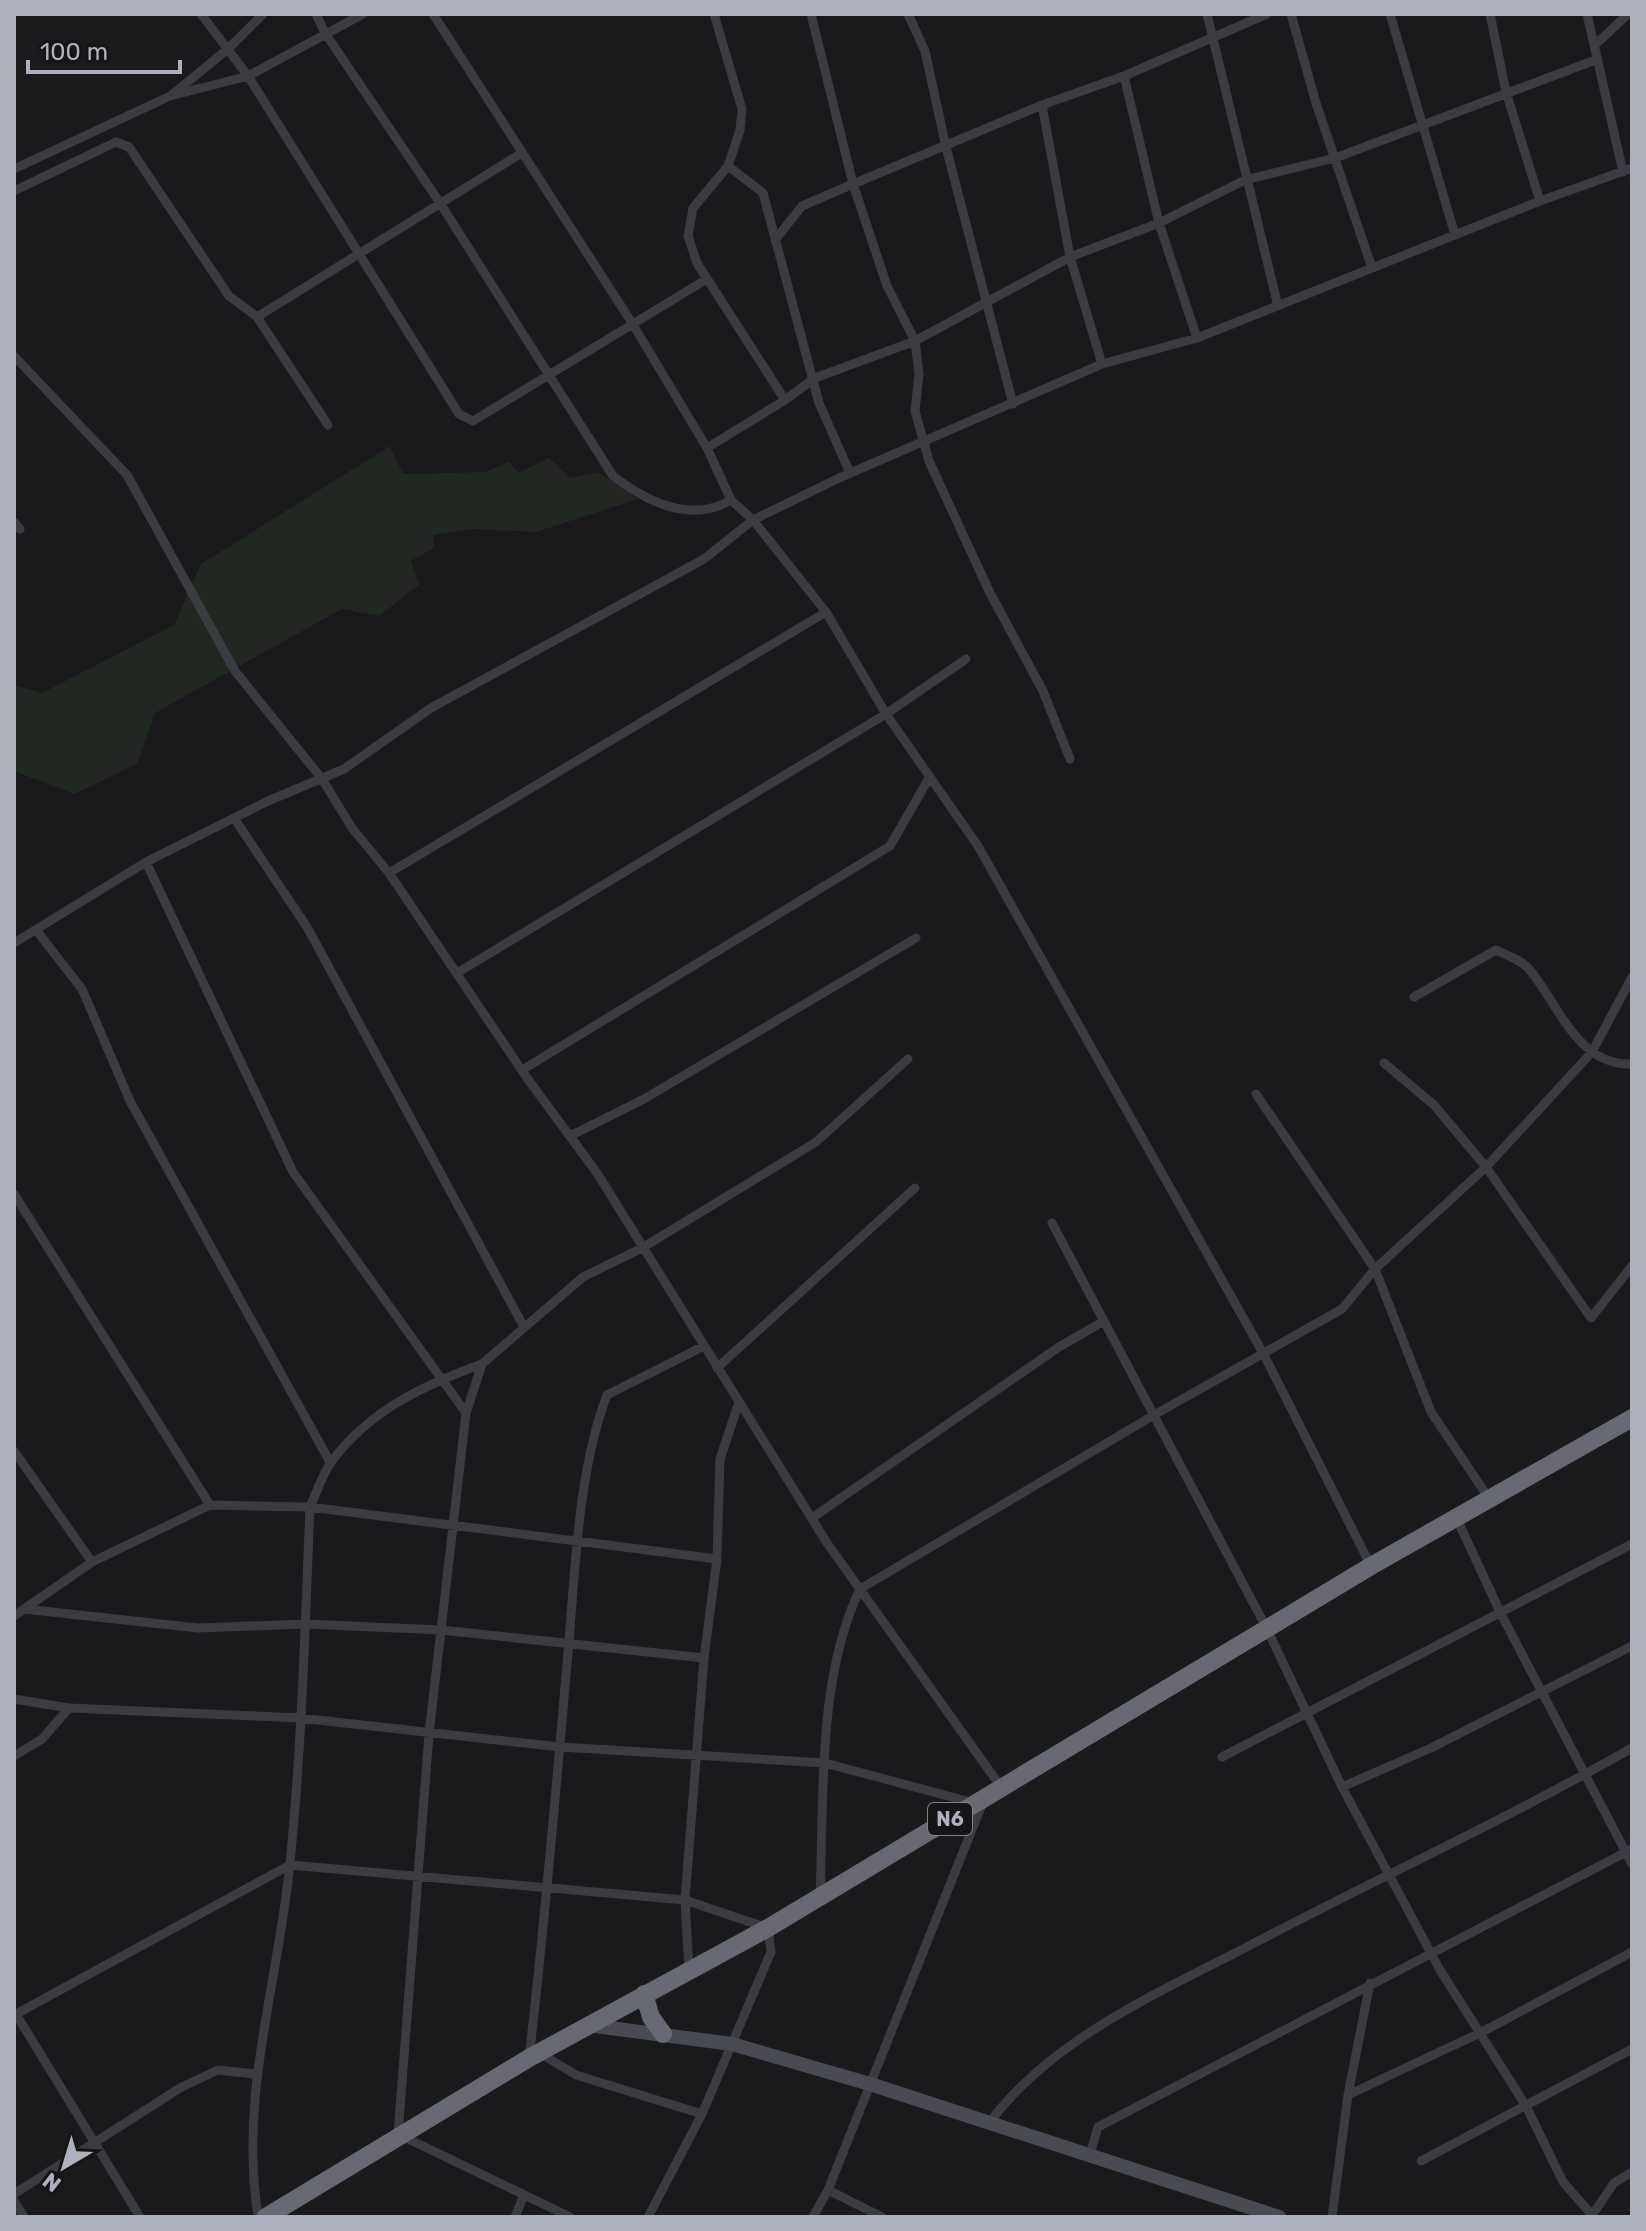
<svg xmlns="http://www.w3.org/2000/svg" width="1646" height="2231" font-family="Rubik,sans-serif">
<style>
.green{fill:#202821}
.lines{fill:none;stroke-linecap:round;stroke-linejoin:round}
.street{stroke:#3b3c42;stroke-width:9}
.secondary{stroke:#494b52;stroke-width:14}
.highway{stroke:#676a73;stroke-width:18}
.labels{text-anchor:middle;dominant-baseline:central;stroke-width:7;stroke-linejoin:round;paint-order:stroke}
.shield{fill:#151518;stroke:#7f828c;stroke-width:2}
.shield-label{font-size:20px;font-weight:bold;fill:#adb1bd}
</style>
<rect width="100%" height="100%" fill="#1a1a1d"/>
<!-- green -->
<path class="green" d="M 390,446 L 403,474 L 485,472 L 509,462 L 519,473 L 549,458 L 570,478 L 598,472 L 638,499 L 536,532 L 474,529 L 433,535 L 434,548 L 411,561 L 419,585 L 379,616 L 342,609 L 155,713 L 137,764 L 74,794 L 14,771 L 14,685 L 42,693 L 174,625 L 201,564 Z"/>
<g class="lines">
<!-- street -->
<path class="street" d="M 201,14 L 248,76 L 459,414 L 473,421 L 707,279
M 316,14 L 325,33 L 440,203 L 613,476 C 646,501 691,524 731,500
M 433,14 L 632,323 L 707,448 L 731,500 L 753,520 L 826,612 L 886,714 L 978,846 L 1263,1353 L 1371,1566
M 714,14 L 742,109 L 740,130 L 728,166 L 693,208 L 688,236 L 697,263 L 785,400
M 908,14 L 925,51 L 946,147 L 1013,404
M 1207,14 L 1278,306
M 1291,14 L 1316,103 L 1372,268
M 1390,14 L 1455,235
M 1490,14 L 1506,92 L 1540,201
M 1587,14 L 1623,172
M 1596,44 L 1628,14
M 1124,76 L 1159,223 L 1197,338
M 173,94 L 229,48 L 263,14
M 1042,105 L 1070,257 L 1102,364
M 728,166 L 763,193 L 819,403 L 850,473
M 14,169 L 170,96 L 248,76 L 363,14
M 14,191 L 116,142 L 129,147 L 229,296 L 257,317
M 775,240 L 802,206 L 853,184 L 811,14
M 14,356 L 127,475 L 235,671 L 322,779 L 352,828 L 389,873 L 527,1078 L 597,1173 L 827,1543 L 1001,1787
M 328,425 L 257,317 L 520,154
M 707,448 L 785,400 L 815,378 L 915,341 L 1070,257 L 1159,223 L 1245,180 L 1335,158 L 1598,59
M 14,522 L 20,529
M 1070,759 L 1043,691 L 990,593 L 929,461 L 915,411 L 919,374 L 915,341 L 887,286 L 853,184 L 1042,105 L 1124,76 L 1267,14
M 234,818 L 307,927 L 524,1327
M 146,862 L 293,1172 L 466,1413
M 389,873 L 826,612
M 36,930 L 82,989 L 130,1101 L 330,1462
M 14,943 L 146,862 L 268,801 L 344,769 L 431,708 L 704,559 L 753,520 L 839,478 L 1102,364 L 1197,338 L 1540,201 L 1632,168
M 457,973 L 886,714 L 966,659
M 1414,997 L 1496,950 C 1506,955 1522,960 1529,969 C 1558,1003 1577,1066 1632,1064
M 1384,1063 L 1434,1105 L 1486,1167 L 1591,1318 L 1632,1266
M 522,1070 L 890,846 L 929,778
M 1256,1094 L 1375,1269 L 1431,1412 L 1490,1500
M 570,1136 L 644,1099 L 916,938
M 14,1194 L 210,1505
M 1052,1223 L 1267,1629 L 1342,1787 L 1440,1970 L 1526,2106 L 1563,2182 L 1592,2215
M 717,1368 L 915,1188
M 14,1451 L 92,1562
M 812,1518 L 1059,1347 L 1104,1321
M 1457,1519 L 1501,1614 L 1632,1864
M 24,1609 L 198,1628 L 305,1624 L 441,1630 L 704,1658 L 685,1900 L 689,1970
M 14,1616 L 92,1562 L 210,1505 L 310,1507 L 717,1559
M 704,1658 L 717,1559 L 720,1459 L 739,1402
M 14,1699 L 69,1708 L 300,1718 L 560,1747 L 825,1763 L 974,1803
M 14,1756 L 42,1739 L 69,1708
M 1222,1757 L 1632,1544
M 1342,1787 L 1431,1748 L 1632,1646
M 820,1897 C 824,1799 817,1678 860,1589 L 1154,1415 L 1342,1309 L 1375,1269 L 1486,1167 L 1592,1052 L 1632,977
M 538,2052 L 576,2075 L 702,2114
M 529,2058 C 545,1923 556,1788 568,1653 C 575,1573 578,1470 607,1395 L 704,1346
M 1348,2095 L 1482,2032 L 1632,1952
M 990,2122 C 1051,2040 1154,1995 1243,1949 C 1372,1881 1505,1820 1632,1748
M 1090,2154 L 1098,2127 L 1632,1849
M 1421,2161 L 1632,2049
M 828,2190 L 882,2217
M 14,2194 L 180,2088 L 218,2070 L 255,2074
M 14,2201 L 24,2217
M 140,2217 L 16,2014 L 290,1865 L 685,1900 L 768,1928 L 771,1952 L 702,2114 L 648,2217
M 258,2217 C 239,2092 278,1986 290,1863 C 302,1745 305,1625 310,1507 C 317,1492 322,1474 332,1461 C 370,1410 424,1385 482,1364
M 515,2217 L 524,2195
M 570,2217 L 398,2134 L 429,1734 L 466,1413 L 482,1364 L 583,1277 L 642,1248 L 816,1142 L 908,1059
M 813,2217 L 828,2190 L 983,1802
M 1332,2217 L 1348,2095 L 1370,1983
M 1591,2217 L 1614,2183 L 1632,2172"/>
<!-- secondary -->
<path class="secondary" d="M 587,2025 L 732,2044 L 870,2084 L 1279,2217"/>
<!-- highway -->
<path class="highway" d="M 644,1994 L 651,2017 L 663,2034
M 266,2217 L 529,2058 L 768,1928 L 1371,1566 L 1632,1418"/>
</g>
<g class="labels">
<!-- shield labels -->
<rect class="shield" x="928" y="1803" width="44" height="32" rx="6"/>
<g class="shield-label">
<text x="950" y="1819">N6</text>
</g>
</g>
<!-- border -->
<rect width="1646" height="2231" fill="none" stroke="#adb1bd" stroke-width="32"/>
<!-- north arrow -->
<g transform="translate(64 2167) rotate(218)" stroke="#151518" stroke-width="6" paint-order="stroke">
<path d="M0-6L14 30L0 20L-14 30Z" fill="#adb1bd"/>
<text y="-12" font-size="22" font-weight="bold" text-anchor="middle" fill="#adb1bd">N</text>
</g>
<!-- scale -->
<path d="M28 60v12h152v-12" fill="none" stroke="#adb1bd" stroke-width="4"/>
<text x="40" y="60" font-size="24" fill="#adb1bd" stroke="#151518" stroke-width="6" paint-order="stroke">100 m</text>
</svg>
